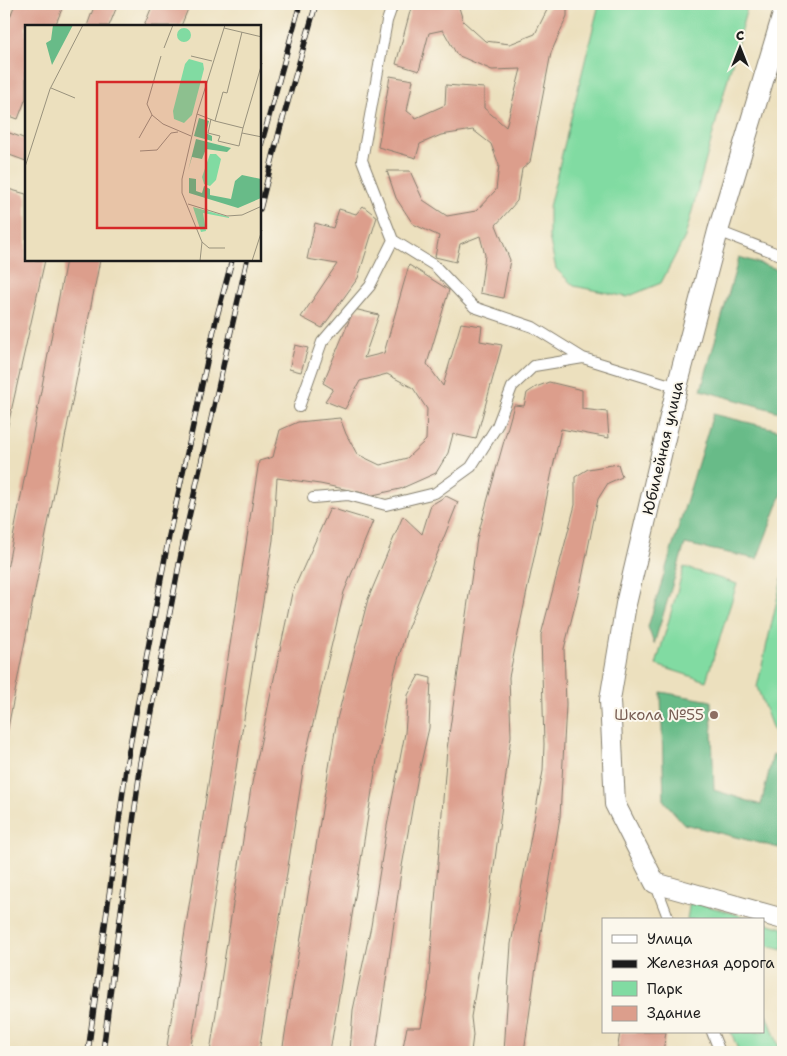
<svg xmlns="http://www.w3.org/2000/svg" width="787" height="1056" font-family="'Shantell Sans',sans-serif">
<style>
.green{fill:#81dba2;stroke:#4e7c5f}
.forest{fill:#68bb88;stroke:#426c52}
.building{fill:#dc9e8c}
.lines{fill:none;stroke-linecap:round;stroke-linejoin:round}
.lane-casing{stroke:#847e6d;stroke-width:12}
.street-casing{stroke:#847e6d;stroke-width:22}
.lane{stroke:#fff;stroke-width:10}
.street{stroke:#fff;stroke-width:20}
.rail-casing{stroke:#1c1c1c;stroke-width:5.5}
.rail{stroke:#fbf7ec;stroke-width:4;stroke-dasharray:11;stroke-linecap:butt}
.education-dot{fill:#8d6e63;stroke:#fbf7ec;stroke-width:2}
.labels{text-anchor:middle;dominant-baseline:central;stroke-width:4;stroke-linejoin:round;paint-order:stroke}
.street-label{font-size:15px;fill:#1c1c1c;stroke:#fbf7ec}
.education-label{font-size:15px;fill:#785e54;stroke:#fbf7ec;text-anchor:end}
.inset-road{fill:none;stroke:#99927d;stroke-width:1}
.view{fill:#d62828;fill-opacity:0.15;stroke:#d62828;stroke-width:2.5}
.inset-edge{fill:none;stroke:#1c1c1c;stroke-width:2.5}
</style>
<rect width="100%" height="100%" fill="#fbf7ec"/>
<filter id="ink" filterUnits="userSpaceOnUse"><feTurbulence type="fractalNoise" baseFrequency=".02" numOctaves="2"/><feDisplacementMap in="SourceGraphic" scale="10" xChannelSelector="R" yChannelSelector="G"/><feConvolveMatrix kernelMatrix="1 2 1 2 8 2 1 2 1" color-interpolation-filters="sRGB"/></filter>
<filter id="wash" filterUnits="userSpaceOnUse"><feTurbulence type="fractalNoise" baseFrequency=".0096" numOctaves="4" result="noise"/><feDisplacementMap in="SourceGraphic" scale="20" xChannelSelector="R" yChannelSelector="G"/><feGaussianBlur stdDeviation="1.12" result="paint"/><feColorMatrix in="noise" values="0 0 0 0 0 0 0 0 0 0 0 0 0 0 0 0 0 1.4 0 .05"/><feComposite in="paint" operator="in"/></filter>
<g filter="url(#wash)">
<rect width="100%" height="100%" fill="#ece0be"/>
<!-- green -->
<path class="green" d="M 599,4 L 748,4 L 685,237 L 661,283 L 627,297 L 574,286 L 556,269 L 549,237 L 549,207 Z
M 684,567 L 737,584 L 706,681 L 656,665 Z
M 783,574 L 783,738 L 775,735 L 757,687 Z
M 690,901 L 756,920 L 687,920 Z
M 763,922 L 783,928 L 783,950 L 763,945 Z
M 763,1004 L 781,1052 L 739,1052 L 731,1032 L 763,1032 Z"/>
<!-- forest -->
<path class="forest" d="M 739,257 L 783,271 L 783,413 L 701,390 Z
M 713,414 L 783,431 L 783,491 L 757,559 L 685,544 L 654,644 L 648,627 Z
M 661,692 L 711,701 L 714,790 L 761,805 L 773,754 L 783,758 L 783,849 L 684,824 L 664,801 Z"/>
<g id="blocks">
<!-- building -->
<path class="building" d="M 15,4 L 64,4 L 55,26 L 26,26 L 26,98 L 18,119 L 4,114 L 4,32 Z
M 95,4 L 118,4 L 109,26 L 87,26 Z
M 153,4 L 190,4 L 181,26 L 144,26 Z
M 412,4 L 458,4 L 463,21 L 485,41 L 510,44 L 535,34 L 549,6 L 548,4 L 567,4 L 567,16 L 551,53 L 530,162 L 522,169 L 517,201 L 496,225 L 510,260 L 503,298 L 480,293 L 485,255 L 480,236 L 460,244 L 456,262 L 435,257 L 439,236 L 413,224 L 396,198 L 387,171 L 410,171 L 423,200 L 447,216 L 476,211 L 496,190 L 499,165 L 491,144 L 473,130 L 441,135 L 420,144 L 416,158 L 378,147 L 390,76 L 413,80 L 407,111 L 416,118 L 445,105 L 446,85 L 484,88 L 484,108 L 506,127 L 521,69 L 492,70 L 457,55 L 443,30 L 429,33 L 419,71 L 396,64 Z
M 4,131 L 26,139 L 26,161 L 4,153 Z
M 8,189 L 26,194 L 26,260 L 45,260 L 6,434 L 4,434 L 4,211 Z
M 363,206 L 377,217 L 358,278 L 322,328 L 301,317 L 337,264 L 307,259 L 315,223 L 333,228 L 339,209 L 356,214 Z
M 66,260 L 100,260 L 4,748 L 4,585 Z
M 409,265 L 449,290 L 427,364 L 443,386 L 461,323 L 482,326 L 480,341 L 502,345 L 476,439 L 453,434 L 448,453 L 436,473 L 400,489 L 373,495 L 320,484 L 277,478 L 273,540 L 190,1052 L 166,1052 L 259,461 L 273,457 L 280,430 L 298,422 L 340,418 L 346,434 L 357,454 L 380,465 L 407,458 L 426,440 L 427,409 L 413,388 L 387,374 L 360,381 L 345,409 L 325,401 L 333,389 L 323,383 L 354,309 L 379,315 L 364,358 L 384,353 Z
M 295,345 L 308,348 L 301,372 L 289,369 Z
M 549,382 L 582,390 L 582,409 L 607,412 L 609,438 L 561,429 L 509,677 L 511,736 L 487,921 L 471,1017 L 473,1035 L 471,1052 L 402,1052 L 407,1027 L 421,1027 L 428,990 L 447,749 L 477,538 L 514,405 L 524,406 L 527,393 L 536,387 Z
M 618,464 L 622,477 L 608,483 L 598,499 L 582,578 L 564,649 L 566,705 L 560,817 L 541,932 L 524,1052 L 504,1052 L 511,944 L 543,771 L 544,744 L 541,635 L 575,505 L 575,477 L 588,469 Z
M 446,496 L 458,502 L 406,632 L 393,678 L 377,760 L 330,1052 L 282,1052 L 337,719 L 368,599 L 403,516 L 422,534 L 431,505 Z
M 330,508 L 373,521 L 344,592 L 305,758 L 259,1052 L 210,1052 L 251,788 L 292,593 Z
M 419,675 L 431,678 L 429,728 L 418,776 L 401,872 L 376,1052 L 350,1052 L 353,1010 L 371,926 L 387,826 L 405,733 L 408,695 Z
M 620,1032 L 666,1032 L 663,1052 L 617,1052 Z"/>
</g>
</g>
<g filter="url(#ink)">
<use href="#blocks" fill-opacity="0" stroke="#847e6d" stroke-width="1"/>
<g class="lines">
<defs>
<path id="lane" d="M 393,4 L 387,21 L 362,160 L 393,240 L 435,266 L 474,307 L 533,327 L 583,358 L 677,387
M 718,231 L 783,256
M 299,407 L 322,342 L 370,286 L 393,240
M 313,498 L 348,495 L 386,505 L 435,493 L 471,467 L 497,426 L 512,387 L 534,366 L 583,358
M 655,883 L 669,920
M 712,1032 L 720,1052"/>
<path id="street" d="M 783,14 L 718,231 L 677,387 L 626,604 L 610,700 L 615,804 L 655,883 L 783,919"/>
</defs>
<!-- lane casing -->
<use href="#lane" class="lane-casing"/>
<!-- street casing -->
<use href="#street" class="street-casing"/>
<!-- lane -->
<use href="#lane" class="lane"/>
<!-- street -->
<use href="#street" class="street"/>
<defs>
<path id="rail" d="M 260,149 L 300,4
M 260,209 L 280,129 L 316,4
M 88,1052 L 127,761 L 169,536 L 216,320 L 232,260
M 103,1052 L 112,978 L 141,763 L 184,539 L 247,260"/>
</defs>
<!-- rail casing -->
<use href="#rail" class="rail-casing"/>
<!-- rail -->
<use href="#rail" class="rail"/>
</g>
</g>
<!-- markers -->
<circle class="education-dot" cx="714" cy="715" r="5"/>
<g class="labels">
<!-- street labels -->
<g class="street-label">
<text transform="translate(663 448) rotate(-77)">Юбилейная улица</text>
</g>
<!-- education labels -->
<g class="education-label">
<text x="704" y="715">Школа №55</text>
</g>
</g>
<!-- overview -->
<g transform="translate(25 25)">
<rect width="236" height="236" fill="#ece0be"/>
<path d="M152 10a7 7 0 1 1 14 0a7 7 0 1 1-14 0ZM 164,34 L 178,38 L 179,44 L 167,90 L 159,98 L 149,94 L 148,86 L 160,39 ZM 185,129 L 191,129 L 196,134 L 191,155 L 185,161 L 179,159 L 177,152 ZM 168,182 L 204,192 L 204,193 L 178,188 L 181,206 L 176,207 Z" fill="#81dba2"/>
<path d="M 28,0 L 48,0 L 27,40 L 21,18 L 26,15 ZM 174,93 L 184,96 L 181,108 L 187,111 L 187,116 L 169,111 ZM 171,114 L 206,123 L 202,127 L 181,124 L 177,134 L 167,132 L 163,146 ZM 217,150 L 236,154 L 236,173 L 213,183 L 164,168 L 164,153 L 171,154 L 171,166 L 177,168 L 179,161 L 185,164 L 185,170 L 206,174 L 210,156 Z" fill="#68bb88"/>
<path class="inset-road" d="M 199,3 L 237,12M 139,23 L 148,0M 136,31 L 122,79 L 127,90 L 138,99 L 166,111M 166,31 L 187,36M 26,63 L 50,73M 172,89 L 190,96 L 198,67 L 202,68 L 217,7M 186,94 L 183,108 L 195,111 L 193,116 L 214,121 L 218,103 L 190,96M 218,103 L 237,38M 217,108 L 237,112M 114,113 L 127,90M 115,126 L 132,125 L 146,108 L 153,107M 0,142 L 25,64 L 58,0M 163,179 L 202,191 L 217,190 L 237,181M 177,217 L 184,223 L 200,223M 175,236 L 177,217 L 157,168 L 157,154 L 172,89 L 200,0M 227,236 L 237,205"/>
<path class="view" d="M 72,57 L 181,57 L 181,203 L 72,203 Z"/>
<rect width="236" height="236" class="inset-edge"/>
</g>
<!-- margin -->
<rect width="787" height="1056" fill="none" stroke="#fbf7ec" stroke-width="20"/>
<!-- legend -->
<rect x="602" y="918" width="162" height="115" fill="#fbf7ec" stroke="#a29f99"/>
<rect x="612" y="935" width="25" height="8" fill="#ffffff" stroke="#a29f99"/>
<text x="647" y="944" font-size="15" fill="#1c1c1c">Улица</text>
<rect x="612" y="960" width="25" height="8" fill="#1c1c1c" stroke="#a29f99"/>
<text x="647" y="968" font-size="15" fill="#1c1c1c">Железная дорога</text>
<rect x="612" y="981" width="25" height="15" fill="#81dba2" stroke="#a29f99"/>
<text x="647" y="994" font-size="15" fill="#1c1c1c">Парк</text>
<rect x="612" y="1006" width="25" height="15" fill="#dc9e8c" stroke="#a29f99"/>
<text x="647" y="1018" font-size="15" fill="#1c1c1c">Здание</text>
<!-- north arrow -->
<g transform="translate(740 48)" stroke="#fbf7ec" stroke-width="4" paint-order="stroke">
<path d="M0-4L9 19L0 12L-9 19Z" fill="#1c1c1c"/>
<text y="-8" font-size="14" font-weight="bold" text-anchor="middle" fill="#1c1c1c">С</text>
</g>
</svg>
